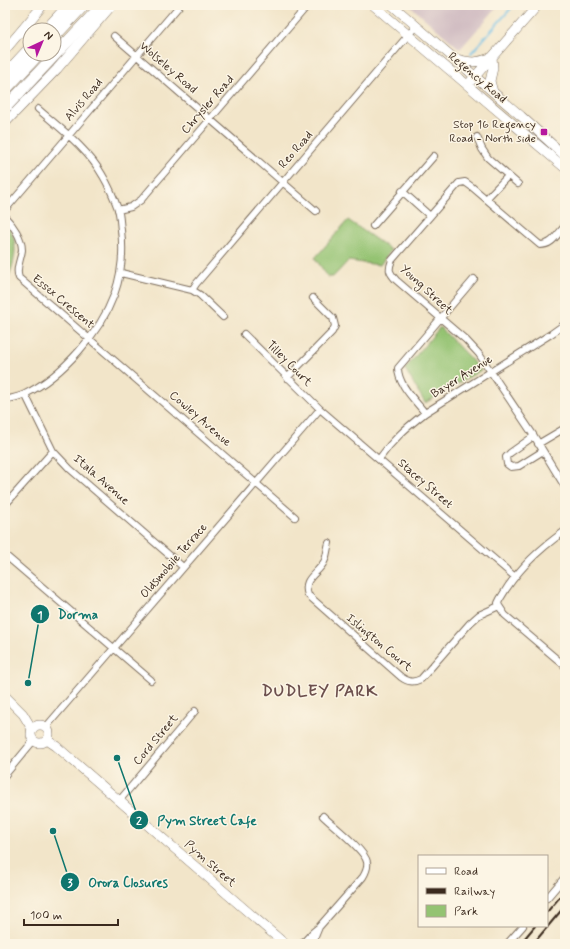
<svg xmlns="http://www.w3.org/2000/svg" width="570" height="949" font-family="Mynerve,sans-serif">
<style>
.industrial{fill:#d2bec3}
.green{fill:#94c372;stroke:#687648}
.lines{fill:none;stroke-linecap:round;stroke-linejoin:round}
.stream{stroke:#69bee5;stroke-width:2}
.street-casing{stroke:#7b6b5a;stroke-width:8}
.secondary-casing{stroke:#7b6b5a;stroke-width:10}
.highway-casing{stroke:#7b6b5a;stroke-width:12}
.street{stroke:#fff;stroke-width:6}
.secondary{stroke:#fff;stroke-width:9}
.highway{stroke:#fff;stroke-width:11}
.rail{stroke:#3b2a1e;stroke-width:2}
.poi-dot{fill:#b5179e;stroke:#fcf5e5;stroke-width:1.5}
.labels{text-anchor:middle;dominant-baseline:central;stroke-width:3;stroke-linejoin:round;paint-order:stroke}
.street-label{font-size:12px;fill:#3b2a1e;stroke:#fcf5e5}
.poi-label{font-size:12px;fill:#3b2a1e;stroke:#fcf5e5;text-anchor:end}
.district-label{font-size:16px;font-weight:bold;letter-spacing:1px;fill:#6c4f4d;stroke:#fcf5e5}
.leader{fill:none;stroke:#0f766e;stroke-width:1.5}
.callout-dot{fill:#0f766e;stroke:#fcf5e5;stroke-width:1.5}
.mark-label{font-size:12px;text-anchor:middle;font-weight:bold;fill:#fff}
.callout-label{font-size:13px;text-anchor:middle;font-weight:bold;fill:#0f766e;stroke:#fcf5e5;stroke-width:3;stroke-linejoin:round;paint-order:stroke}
</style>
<rect width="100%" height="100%" fill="#fcf5e5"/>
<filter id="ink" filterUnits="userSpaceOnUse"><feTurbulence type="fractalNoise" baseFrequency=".025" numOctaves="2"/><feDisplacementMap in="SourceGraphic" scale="8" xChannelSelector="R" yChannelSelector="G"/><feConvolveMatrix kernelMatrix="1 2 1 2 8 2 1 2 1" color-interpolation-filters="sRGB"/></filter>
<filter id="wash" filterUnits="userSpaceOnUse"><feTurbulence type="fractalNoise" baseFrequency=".012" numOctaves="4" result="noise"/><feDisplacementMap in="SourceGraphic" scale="16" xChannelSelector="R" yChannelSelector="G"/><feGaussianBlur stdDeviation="0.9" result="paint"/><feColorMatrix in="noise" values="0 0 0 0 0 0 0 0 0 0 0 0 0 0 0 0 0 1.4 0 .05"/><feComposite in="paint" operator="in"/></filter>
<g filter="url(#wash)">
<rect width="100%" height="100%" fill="#f2e5c9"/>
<!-- industrial -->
<path class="industrial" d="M 409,5 L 499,5 L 460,49 Z"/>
<!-- green -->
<path class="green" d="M 348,220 L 391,250 L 380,265 L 348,261 L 333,277 L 328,277 L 315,258 Z
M 5,224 C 22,239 14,267 5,284 Z
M 440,327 L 481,370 L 425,403 L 405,369 Z"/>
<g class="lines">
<!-- stream -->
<path class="stream" d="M 471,53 L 514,5"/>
</g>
</g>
<g filter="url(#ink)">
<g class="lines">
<defs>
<path id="street" d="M 114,36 L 316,211
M 477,137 L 482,149 L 488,158 L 518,184
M 402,191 L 430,216
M 486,199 L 508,176
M 5,210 L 180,5
M 118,210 L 131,207 L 141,200 L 308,5
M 5,217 C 13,225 22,238 22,250 C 21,259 15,269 19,278 L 295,517
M 373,226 L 434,156
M 565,226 C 557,234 553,245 540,245 L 472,187 L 465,182 L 459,183 L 392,260 C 388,270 389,272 396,280 L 466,340 L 479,354 L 534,436 L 565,487
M 121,273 L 192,290 L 200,295 L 223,317
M 192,290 L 196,284 L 416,26
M 244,334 L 320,409 L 515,577
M 287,378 L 332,332 L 335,326 L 333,318 L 313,298
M 25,394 L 53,451 L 70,469 L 183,567
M 5,400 C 12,398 19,397 25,394 C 46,384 64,368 79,351 C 110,316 127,278 121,230 C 120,223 120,215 118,209 C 114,198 109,186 103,176 C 88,149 61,129 38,109
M 425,413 C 415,400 398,385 398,368 L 474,279
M 534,436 L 510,453 L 506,457 L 507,464 L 511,467 L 519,466 L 543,451
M 538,444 L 565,428
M 379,459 C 393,439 406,428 425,413 L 551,334 L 565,324
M 5,505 L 53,451
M 329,543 C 327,549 327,557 324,562 C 317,575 302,578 308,595 L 401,677 C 408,682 413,683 421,679 L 470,623 L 479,615 L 499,606
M 5,555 L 151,680
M 499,606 L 498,603 L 500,599 C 516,571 539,549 565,531
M 499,606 L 505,615 L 565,666
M 46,727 L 320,409
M 5,775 L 34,740
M 119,801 L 195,711
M 547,898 L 565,877
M 302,944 L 313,932 L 319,927 L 363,877 C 366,872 368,867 367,862 C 365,850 332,825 323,816
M 312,944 L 319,927
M 507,944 L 523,926"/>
<path id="secondary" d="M 373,5 L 565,168
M 392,5 L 521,116 L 565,156
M 5,50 L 43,5
M 492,57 L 493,68 L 490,81 L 493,92
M 457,59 C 472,63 476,63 490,58
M 471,81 L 538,5
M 5,123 L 57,69 L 112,5
M 5,696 L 23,714 L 32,729
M31 734a9 9 0 1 1 18 0a9 9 0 1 1-18 0Z
M 47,740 L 56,746 L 285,944"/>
<path id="highway" d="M 46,30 L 69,5
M 54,37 L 84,5
M 5,75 L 30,48
M 5,90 L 39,54
M 5,108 L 102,5"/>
</defs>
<!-- street casing -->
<use href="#street" class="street-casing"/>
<!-- secondary casing -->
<use href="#secondary" class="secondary-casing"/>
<!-- highway casing -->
<use href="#highway" class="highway-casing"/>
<!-- street -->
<use href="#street" class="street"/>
<!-- secondary -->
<use href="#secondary" class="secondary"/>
<!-- highway -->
<use href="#highway" class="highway"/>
<!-- rail -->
<path class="rail" d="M 547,912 L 565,891
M 520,944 L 535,926
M 533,944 L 565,906"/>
</g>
</g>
<!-- markers -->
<rect class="poi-dot" x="540" y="128" width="8" height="8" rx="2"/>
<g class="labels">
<!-- street labels -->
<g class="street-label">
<text transform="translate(168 68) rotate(41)">Wolseley Road</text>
<text transform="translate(477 78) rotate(40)">Regency Road</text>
<text transform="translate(84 100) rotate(-50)">Alvis Road</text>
<text transform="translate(208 105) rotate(-49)">Chrysler Road</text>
<text transform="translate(296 150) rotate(-49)">Reo Road</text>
<text transform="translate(426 290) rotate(43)">Young Street</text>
<text transform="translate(63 302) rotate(40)">Essex Crescent</text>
<text transform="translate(289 364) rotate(45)">Tilley Court</text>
<text transform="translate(462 377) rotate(-32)">Bayer Avenue</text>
<text transform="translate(200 419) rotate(41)">Cowley Avenue</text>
<text transform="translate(101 480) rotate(41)">Itala Avenue</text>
<text transform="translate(425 484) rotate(41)">Stacey Street</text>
<text transform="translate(174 561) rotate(-49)">Oldsmobile Terrace</text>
<text transform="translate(379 643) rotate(40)">Islington Court</text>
<text transform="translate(156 740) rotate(-50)">Cord Street</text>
<text transform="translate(210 864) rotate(41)">Pym Street</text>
</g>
<!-- poi labels -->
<g class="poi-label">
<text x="536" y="125">Stop 16 Regency<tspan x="536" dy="14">Road - North side</tspan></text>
</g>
<!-- district labels -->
<g class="district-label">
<text x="320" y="691">DUDLEY PARK</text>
</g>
</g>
<!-- callouts -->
<path class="leader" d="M28 683L40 614M117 758L139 820M53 831L70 882"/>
<g class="callout-dot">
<circle cx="28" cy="683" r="4"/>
<circle cx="117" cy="758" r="4"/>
<circle cx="53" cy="831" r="4"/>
<circle cx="40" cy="614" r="10"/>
<circle cx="139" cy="820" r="10"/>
<circle cx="70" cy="882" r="10"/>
</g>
<g class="mark-label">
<text x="40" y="619">1</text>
<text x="139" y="825">2</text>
<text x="70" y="887">3</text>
</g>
<g class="callout-label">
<text x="78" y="619">Dorma</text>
<text x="207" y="825">Pym Street Cafe</text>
<text x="128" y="887">Orora Closures</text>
</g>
<!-- margin -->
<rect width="570" height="949" fill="none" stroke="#fcf5e5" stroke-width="20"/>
<!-- legend -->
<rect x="418" y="855" width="130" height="72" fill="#fcf5e5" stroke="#afa495"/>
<rect x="426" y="868" width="20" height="6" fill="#ffffff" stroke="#afa495"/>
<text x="454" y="875" font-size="12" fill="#3b2a1e">Road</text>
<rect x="426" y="888" width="20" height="6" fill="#3b2a1e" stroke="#afa495"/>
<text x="454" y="895" font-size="12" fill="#3b2a1e">Railway</text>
<rect x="426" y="905" width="20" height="12" fill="#94c372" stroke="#afa495"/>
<text x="454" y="915" font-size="12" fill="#3b2a1e">Park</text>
<!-- north arrow -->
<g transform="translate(42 42) rotate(44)"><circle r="19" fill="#fcf5e5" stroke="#afa495"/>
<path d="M0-3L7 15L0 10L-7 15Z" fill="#b5179e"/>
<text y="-6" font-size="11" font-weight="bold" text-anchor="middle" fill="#3b2a1e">N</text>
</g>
<!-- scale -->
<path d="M24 919v6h94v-6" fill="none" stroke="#3b2a1e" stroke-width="2"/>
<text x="30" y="919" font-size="12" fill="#3b2a1e" stroke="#fcf5e5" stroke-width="3" paint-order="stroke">100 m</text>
</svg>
